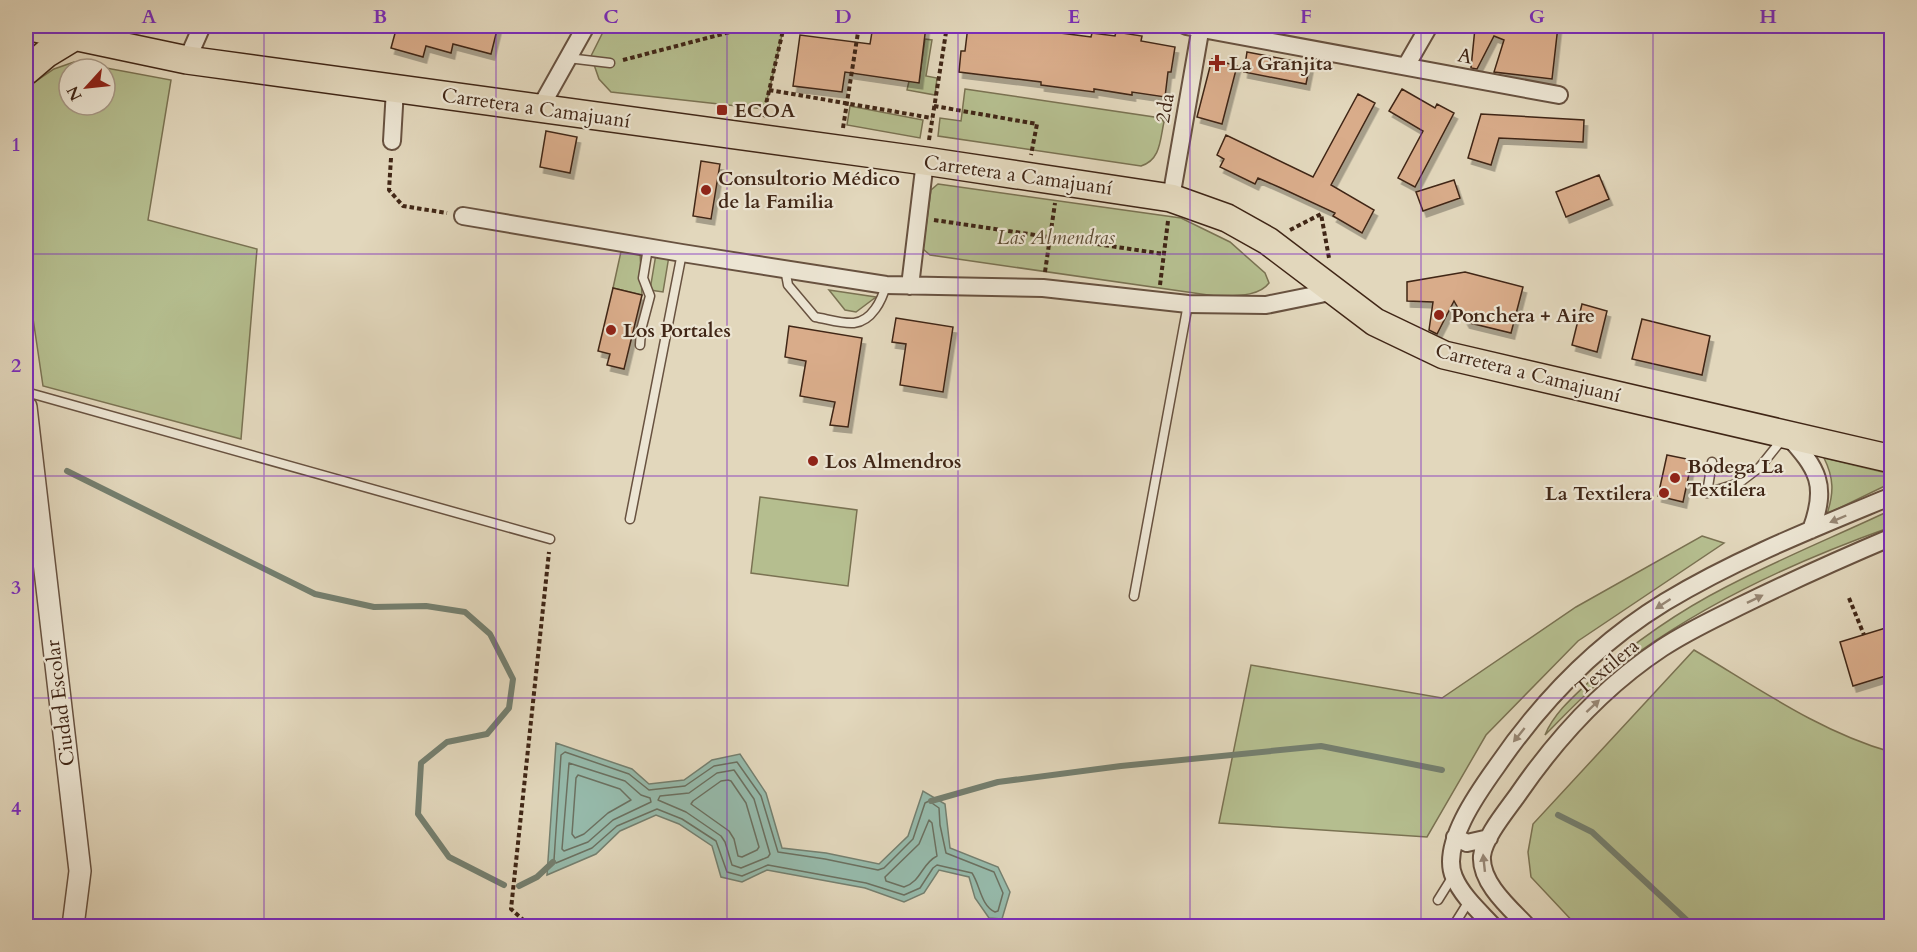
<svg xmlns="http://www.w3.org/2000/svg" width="1917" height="952" font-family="Cardo,serif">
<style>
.green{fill:#b5be8f;stroke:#7a7252;stroke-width:1.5;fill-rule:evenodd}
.water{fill:#96baab;stroke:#747f6f;stroke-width:1.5}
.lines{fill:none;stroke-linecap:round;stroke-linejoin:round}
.shore{stroke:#6b7060;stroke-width:1.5}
.stream{stroke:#747f6f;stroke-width:6}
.building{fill:#d9ac8a;stroke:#402616;stroke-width:1.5;filter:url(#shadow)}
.service-casing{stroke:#685240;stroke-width:11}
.minor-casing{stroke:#685240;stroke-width:20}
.tertiary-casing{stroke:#685240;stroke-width:24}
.primary-casing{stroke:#402616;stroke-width:30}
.path{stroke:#402616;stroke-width:4;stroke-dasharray:4.5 3;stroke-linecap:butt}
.service{stroke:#ece5d3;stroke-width:8}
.minor{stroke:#ece5d3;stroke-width:16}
.tertiary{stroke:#ece5d3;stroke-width:21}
.primary{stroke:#e2d7bc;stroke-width:27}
.oneway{fill:#968674}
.grid{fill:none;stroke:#7b2cbf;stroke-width:1.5;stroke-opacity:0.55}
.poi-dot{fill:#8f2418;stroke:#ece5d3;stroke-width:2}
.labels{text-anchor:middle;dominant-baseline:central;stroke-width:4.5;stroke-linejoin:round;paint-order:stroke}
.street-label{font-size:20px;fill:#402616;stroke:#ece5d3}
.poi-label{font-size:20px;font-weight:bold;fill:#402616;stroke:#ece5d3;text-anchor:start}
.park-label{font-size:20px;font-style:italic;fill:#5d4c34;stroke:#ece5d3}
.neatline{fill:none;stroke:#7b2cbf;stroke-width:2}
.grid-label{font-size:20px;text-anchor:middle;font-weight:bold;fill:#7b2cbf}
</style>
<defs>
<filter id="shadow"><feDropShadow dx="3.5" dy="6" stdDeviation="0" flood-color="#0004"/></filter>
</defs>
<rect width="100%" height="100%" fill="#e2d7bc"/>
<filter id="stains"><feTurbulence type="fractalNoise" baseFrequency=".00333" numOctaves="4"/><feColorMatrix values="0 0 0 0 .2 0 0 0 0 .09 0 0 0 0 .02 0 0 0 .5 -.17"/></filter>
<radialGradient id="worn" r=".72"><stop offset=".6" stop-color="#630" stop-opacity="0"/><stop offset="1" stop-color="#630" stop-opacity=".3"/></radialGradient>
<!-- green -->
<path class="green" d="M 606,26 L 784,26 L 765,109 L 611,92 L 599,79 L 591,56 Z
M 925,39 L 932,40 L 926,76 L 937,78 L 935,95 L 907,90 L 909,81 L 919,82 Z
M 74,62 L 171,80 L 148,220 L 257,249 L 241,439 L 43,386 L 26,271 L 26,88 L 54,69 ZM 69,69 L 105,69 L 105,105 L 69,105 Z
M 965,89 L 1161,118 L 1164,122 C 1160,139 1161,160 1141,166 L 938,136 L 940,118 L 961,121 Z
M 850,106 L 923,120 L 920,138 L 847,125 Z
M 938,184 L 1181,218 L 1230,242 L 1265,273 L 1269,283 C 1258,298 1232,295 1215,296 L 930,255 L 923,249 L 931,190 Z
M 622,247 L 640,251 L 642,295 L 613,288 Z
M 656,254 L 669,256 L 663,292 L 650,290 Z
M 829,290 L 876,297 L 856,312 L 845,310 Z
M 1824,458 L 1891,474 L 1891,483 L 1827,514 C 1834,493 1834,478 1824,458 Z
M 760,497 L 857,510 L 848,586 L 751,573 Z
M 1891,510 L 1891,527 C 1790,563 1693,608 1608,675 C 1585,693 1565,715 1545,735 C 1554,713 1574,696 1591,680 C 1632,644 1677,612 1726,587 C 1779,559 1836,536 1891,510 Z
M 1702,536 L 1724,543 L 1578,641 L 1486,735 L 1427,837 L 1219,823 L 1251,665 L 1442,698 L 1576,607 Z
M 1694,650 C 1758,688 1820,732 1891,752 L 1891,926 L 1577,926 L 1531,877 L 1528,852 L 1533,824 Z"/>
<!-- water -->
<path class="water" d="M 556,743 L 632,769 L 649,784 L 684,780 L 712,760 L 740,754 L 766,793 L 782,848 L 826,853 L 879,864 L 908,836 L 923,791 L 945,804 L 950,848 L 998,867 L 1010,892 L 1002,919 L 989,918 L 975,898 L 969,877 L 939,870 L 924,893 L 904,902 L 865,888 L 767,870 L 742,882 L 721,877 L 712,846 L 679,824 L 656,815 L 620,831 L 596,854 L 547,875 Z"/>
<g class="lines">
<!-- shore -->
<path class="shore" d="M 565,752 L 629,774 L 649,790 L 685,786 L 714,766 L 737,762 L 761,796 L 778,852 L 825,859 L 878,870 L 884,868 L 913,839 L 925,803 L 929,801 L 939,808 L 940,825 L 946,853 L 994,872 L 1003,893 L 998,911 L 995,912 C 981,906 980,885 972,873 L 937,865 L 933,868 L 920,888 L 904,895 L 866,883 L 768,865 L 742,876 L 727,872 L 716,841 L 682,819 L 657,809 L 617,826 L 592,848 L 556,863 L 554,860 L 561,755 Z
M 569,763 L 625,781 L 641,795 L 650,798 L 651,802 L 613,820 L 588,842 L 564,851 L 562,849 Z
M 734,770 L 754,799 L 770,854 L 768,857 L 741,868 L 732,865 L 725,842 L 721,836 L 686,812 L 658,800 L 660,796 L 689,793 L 717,773 Z
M 578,775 L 620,789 L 631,800 L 608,813 L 584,834 L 575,838 L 572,834 L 576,778 Z
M 728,780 L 731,781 L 746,803 L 759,847 L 757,850 L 742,857 L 738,856 L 734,839 L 729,831 L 691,804 L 693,801 L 721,781 Z
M 929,820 L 932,823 L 937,856 C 921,864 922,881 904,887 L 886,881 L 885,877 L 919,844 Z"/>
<!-- stream -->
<path class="stream" d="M 67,471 L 315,594 L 374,607 L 426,606 L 465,612 L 490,634 L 513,679 L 509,708 L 487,734 L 447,742 L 421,763 L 418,814 L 449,857 L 504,885
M 931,801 L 998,782 L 1121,766 L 1321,746 L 1442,770
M 1558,815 L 1592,832 L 1693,926
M 519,886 L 537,877 L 553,862
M 1886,926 L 1892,919"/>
</g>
<!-- building -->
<path class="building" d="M 397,26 L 498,26 L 491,54 L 453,44 L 451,53 L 426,46 L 423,57 L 391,48 Z
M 873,26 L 926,26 L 919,83 L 845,72 L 842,92 L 793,86 L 800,35 L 870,44 Z
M 968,26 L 1037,26 L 1054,28 L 1053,32 L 1091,37 L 1092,33 L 1115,36 L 1116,32 L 1142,36 L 1141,41 L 1175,47 L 1171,72 L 1168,72 L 1165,97 L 1132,92 L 1132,95 L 1094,89 L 1094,92 L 1041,85 L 1041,82 L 959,72 L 961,51 L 965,51 Z
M 1470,26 L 1558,26 L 1552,79 L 1494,72 L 1504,40 L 1494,36 L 1477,69 L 1471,68 L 1475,28 Z
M 1247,52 L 1310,64 L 1306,84 L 1244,72 Z
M 1212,59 L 1237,66 L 1222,124 L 1197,117 Z
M 1402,89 L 1435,108 L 1437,104 L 1454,113 L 1415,187 L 1398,178 L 1423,131 L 1389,111 Z
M 1358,94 L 1375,103 L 1331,185 L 1374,210 L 1362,233 L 1333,216 L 1335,213 L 1281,188 L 1258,178 L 1255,184 L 1220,167 L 1224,159 L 1217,155 L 1226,135 L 1313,177 Z
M 1481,114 L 1584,120 L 1583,142 L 1499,138 L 1491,165 L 1468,158 Z
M 546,131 L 577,137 L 570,173 L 540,167 Z
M 701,161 L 720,164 L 711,219 L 693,216 Z
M 1599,175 L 1609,199 L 1566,217 L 1556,192 Z
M 1454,180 L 1460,198 L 1423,211 L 1416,192 Z
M 1465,272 L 1523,287 L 1511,333 L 1466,322 L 1454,301 L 1437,334 L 1429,330 L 1433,302 L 1407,301 L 1407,282 Z
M 613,288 L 642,295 L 624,369 L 607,365 L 610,354 L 598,351 Z
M 1582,304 L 1607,311 L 1597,352 L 1572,345 Z
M 896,318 L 953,327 L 943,392 L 900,385 L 906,344 L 892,342 Z
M 1642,319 L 1710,336 L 1702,375 L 1632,359 Z
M 789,326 L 862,338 L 848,427 L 830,425 L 835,402 L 800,396 L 806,361 L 785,357 Z
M 1667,455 L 1692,460 L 1683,502 L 1658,496 Z
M 1892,626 L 1892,674 L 1853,686 L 1840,642 Z"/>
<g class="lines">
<defs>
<path id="service" d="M 568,58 L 610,63
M 785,269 L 788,285 L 815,317 C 827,319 842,324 854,323 C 872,321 882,300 886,285
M 640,345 L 641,330 L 650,296 L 643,278 L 648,248
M 26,392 L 550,539
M 1712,462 L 1707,493 L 1739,483 L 1760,467 L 1784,437
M 630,519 L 682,253
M 1134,596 L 1188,304
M 1438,900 L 1453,876
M 1454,925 L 1469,901"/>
<path id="minor" d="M 1186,26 L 1559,95
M 187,60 L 202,26
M 1406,66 L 1429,26
M 540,108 L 586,26
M 392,141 L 395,89
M 1171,198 L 1201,26
M 463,216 L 682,253 L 886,285 L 1043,288 L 1188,304 L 1266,305 L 1335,291
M 910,286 L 925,161
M 1787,435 C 1818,469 1828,485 1811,530
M 1455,837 L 1467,843 L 1489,838
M 1493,926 C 1479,911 1462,896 1454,877 C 1440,845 1479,791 1497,766 C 1541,702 1598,643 1665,602 C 1736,559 1815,528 1892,496
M 1527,926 C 1511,909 1480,883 1482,856 C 1484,837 1508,809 1519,793 C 1557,738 1606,685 1662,648 C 1686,632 1712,620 1738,607 C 1789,582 1840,559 1892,537"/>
<path id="tertiary" d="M 26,407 L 80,871 L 73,926"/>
<path id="primary" d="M 26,26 L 187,60 L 925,161 L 1171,198 L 1227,218 L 1268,241 L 1375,322 L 1444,355 L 1892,459
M 26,71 L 46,54 L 74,37"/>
</defs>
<!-- service casing -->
<use href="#service" class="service-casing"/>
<!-- minor casing -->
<use href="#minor" class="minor-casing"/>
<!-- tertiary casing -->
<use href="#tertiary" class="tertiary-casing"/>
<!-- primary casing -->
<use href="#primary" class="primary-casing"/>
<!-- path -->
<path class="path" d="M 623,60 L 753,26
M 769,90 L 932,118
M 934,106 L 1037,124 L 1031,155
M 763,117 L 784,26
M 843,128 L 859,26
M 929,140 L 947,26
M 391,158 L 389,190 L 403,206 L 447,213
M 934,220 L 1164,254
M 1290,230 L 1321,214 L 1329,258
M 1045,272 L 1055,203
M 1160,285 L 1168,221
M 1849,598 L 1864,635
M 530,926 L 511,909 L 549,552"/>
<!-- service -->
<use href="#service" class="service"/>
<!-- minor -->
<use href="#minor" class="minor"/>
<!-- tertiary -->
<use href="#tertiary" class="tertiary"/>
<!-- primary -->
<use href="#primary" class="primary"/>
</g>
<!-- one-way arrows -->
<defs><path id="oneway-solid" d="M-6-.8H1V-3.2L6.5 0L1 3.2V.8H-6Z" transform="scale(1.5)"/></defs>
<g class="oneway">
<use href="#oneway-solid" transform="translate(1838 519) rotate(157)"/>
<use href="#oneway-solid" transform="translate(1755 599) rotate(-26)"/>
<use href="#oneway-solid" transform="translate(1663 604) rotate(147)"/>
<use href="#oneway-solid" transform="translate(1593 706) rotate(-43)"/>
<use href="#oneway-solid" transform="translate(1519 735) rotate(129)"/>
<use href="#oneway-solid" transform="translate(1484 863) rotate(-96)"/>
</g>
<!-- grid -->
<path class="grid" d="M 264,26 L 264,926M 496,26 L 496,926M 727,26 L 727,926M 958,26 L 958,926M 1190,26 L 1190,926M 1421,26 L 1421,926M 1653,26 L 1653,926M 26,254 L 1892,254M 26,476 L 1892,476M 26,698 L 1892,698"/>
<!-- markers -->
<g class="poi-dot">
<path d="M1214 54h6v6h6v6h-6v6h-6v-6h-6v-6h6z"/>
<rect x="716" y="104" width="12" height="12" rx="3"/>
<circle cx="706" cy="190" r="6"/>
<circle cx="1439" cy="315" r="6"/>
<circle cx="611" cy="330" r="6"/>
<circle cx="813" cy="461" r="6"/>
<circle cx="1675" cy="478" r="6"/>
<circle cx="1664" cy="493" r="6"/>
</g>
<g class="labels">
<!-- street labels -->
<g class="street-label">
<text transform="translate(1465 56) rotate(11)">A</text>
<text transform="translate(536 108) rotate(8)">Carretera a Camajuaní</text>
<text transform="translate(1165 108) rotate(-80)">2da</text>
<text transform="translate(1018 175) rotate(8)">Carretera a Camajuaní</text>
<text transform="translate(1528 373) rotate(14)">Carretera a Camajuaní</text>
<text transform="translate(1607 667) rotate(-40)">Textilera</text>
<text transform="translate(60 703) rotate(-97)">Ciudad Escolar</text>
</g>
<!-- poi labels -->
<g class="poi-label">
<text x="1229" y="63">La Granjita</text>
<text x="734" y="110">ECOA</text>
<text x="718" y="178">Consultorio Médico<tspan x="718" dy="23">de la Familia</tspan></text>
<text x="1451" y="315">Ponchera + Aire</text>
<text x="623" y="330">Los Portales</text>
<text x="825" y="461">Los Almendros</text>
<text x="1687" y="466">Bodega La<tspan x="1687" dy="23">Textilera</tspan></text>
<text x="1652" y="493" text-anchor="end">La Textilera</text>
</g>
<!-- park labels -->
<g class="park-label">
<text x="1056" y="237">Las Almendras</text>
</g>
</g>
<!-- margin -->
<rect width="1917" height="952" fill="none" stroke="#e2d7bc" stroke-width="66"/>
<!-- north arrow -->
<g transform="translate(87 87) rotate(243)"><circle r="28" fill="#ece5d3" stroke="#a79987" stroke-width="1.5"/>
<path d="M0-4.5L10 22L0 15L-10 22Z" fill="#8f2418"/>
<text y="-9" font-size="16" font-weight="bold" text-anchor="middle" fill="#402616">N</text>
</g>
<rect x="33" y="33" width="1851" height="886" class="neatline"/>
<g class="grid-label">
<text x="149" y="23">A</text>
<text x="380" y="23">B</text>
<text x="611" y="23">C</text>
<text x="843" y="23">D</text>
<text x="1074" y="23">E</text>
<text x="1306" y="23">F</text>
<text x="1537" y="23">G</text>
<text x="1768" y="23">H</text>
<text x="16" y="151">1</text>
<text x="16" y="372">2</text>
<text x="16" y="594">3</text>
<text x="16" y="815">4</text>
</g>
<rect width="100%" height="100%" filter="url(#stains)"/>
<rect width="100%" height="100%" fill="url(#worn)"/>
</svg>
